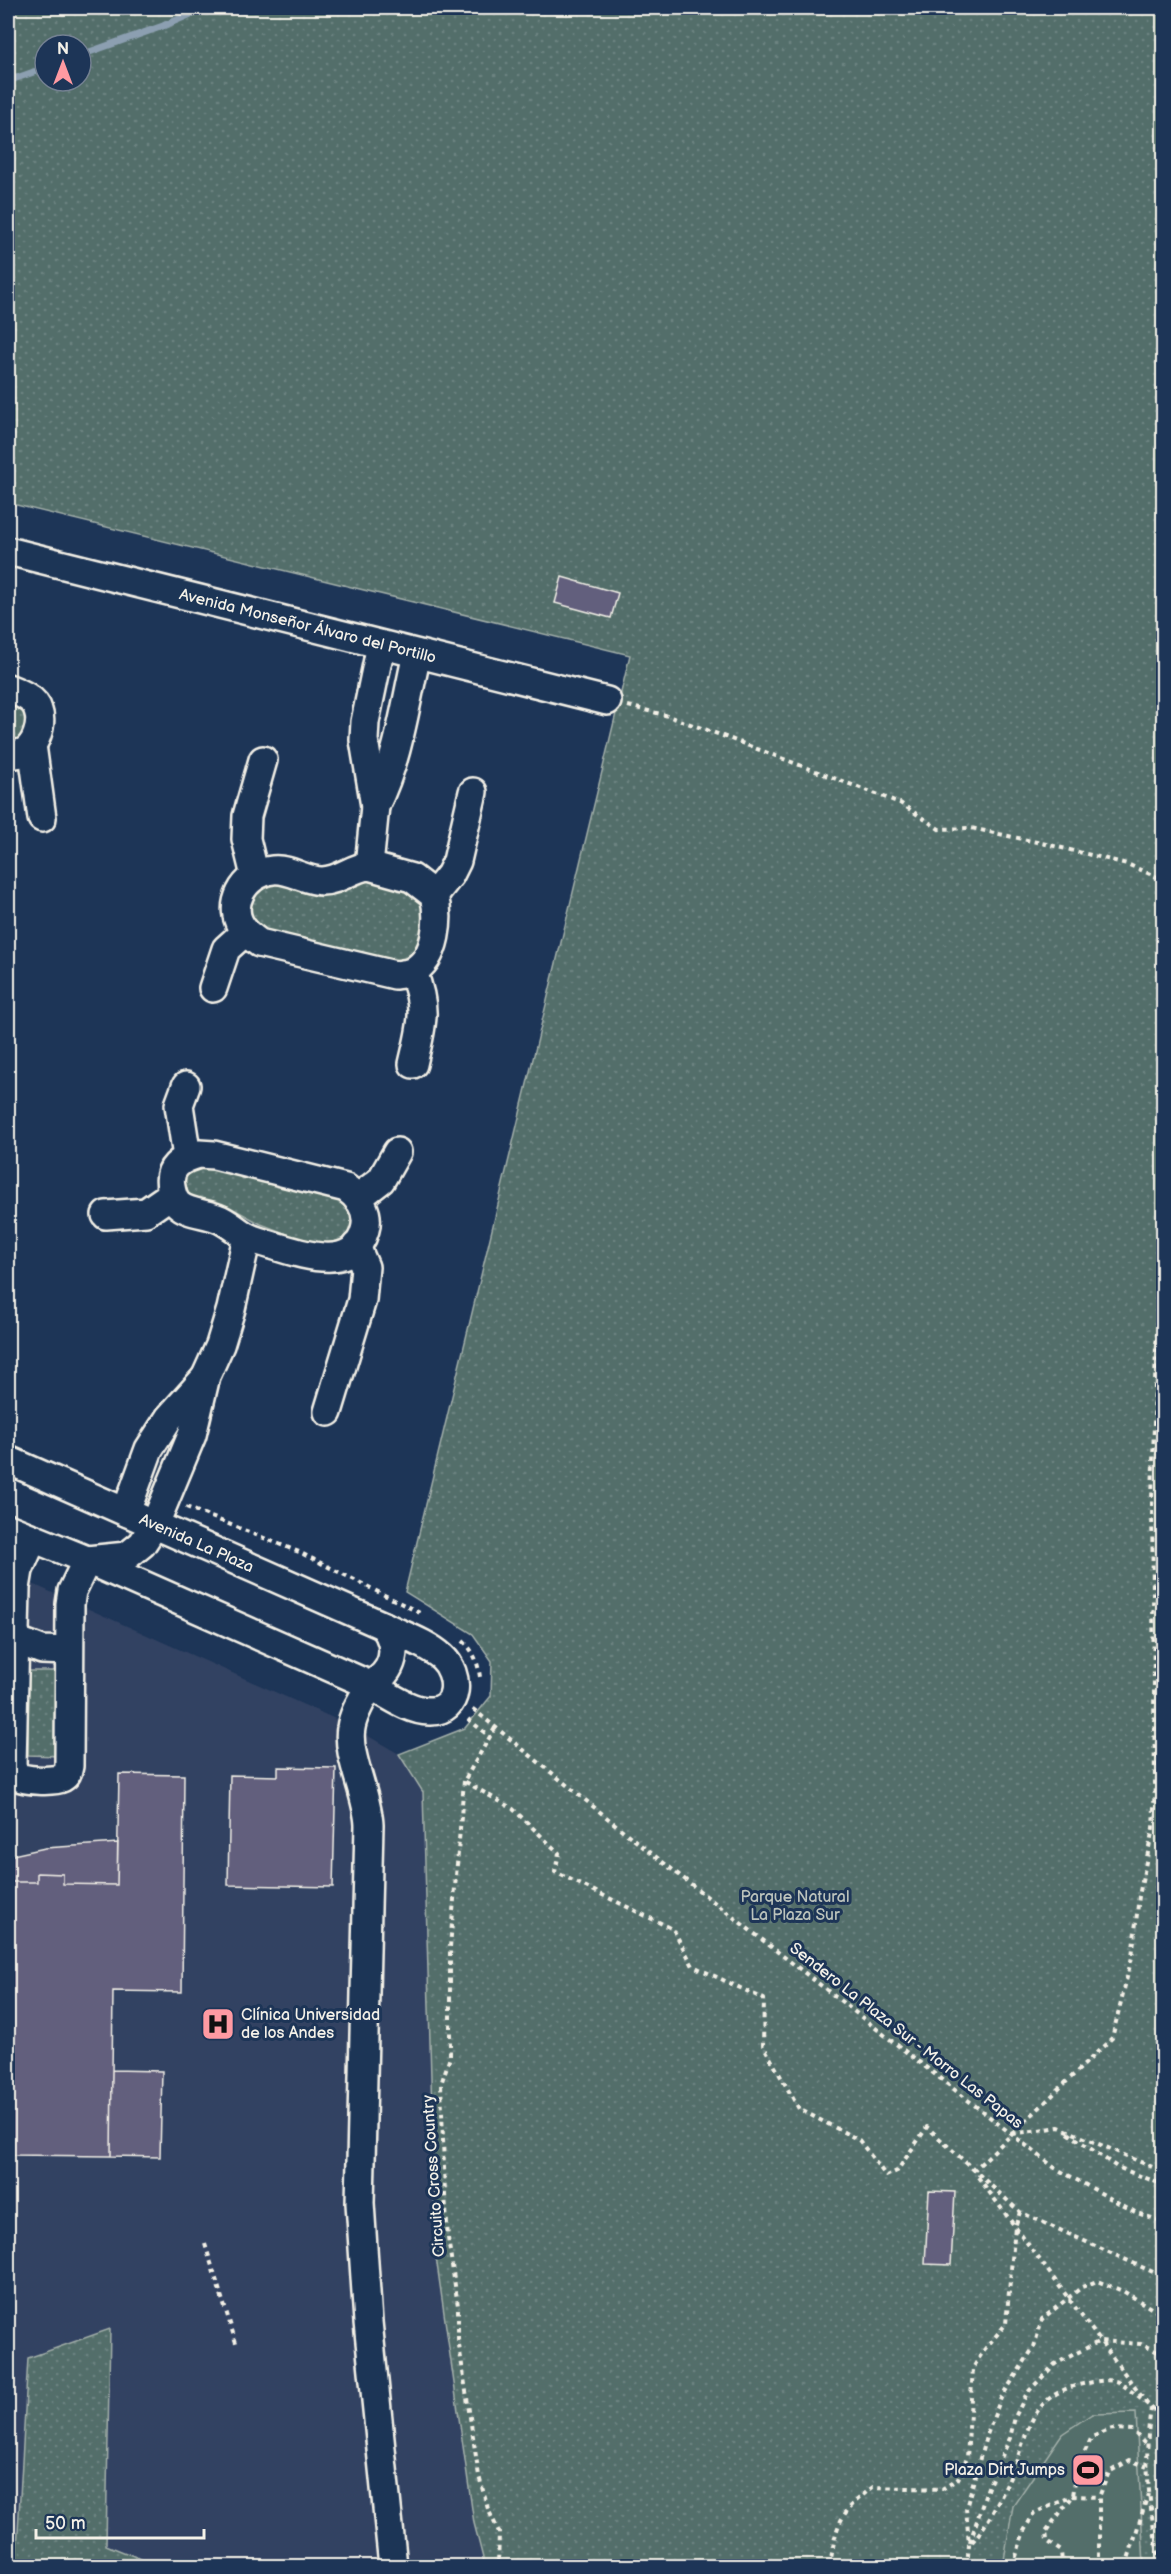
<svg xmlns="http://www.w3.org/2000/svg" width="1171" height="2574" font-family="'Balsamiq Sans',sans-serif">
<style>
.built{fill:#324262}
.grass{fill:url(#grass-dots);stroke:#a4b0aa;stroke-width:1.5;fill-rule:evenodd}
.garden{fill:#536e6b;stroke:#a4b0aa;stroke-width:1.5}
.lines{fill:none;stroke-linecap:round;stroke-linejoin:round}
.stream{stroke:#8c9fb1;stroke-width:7}
.building{fill:#625f7d;stroke:#f4f1e8;stroke-width:1.5}
.minor-casing{stroke:#f4f1e8;stroke-width:32}
.path{stroke:#f4f1e8;stroke-width:4;stroke-dasharray:4.5 4.5;stroke-linecap:butt}
.minor{stroke:#1d3557;stroke-width:27}
.labels{text-anchor:middle;dominant-baseline:central;stroke-width:6;stroke-linejoin:round;paint-order:stroke}
.street-label{font-size:16px;fill:#f4f1e8;stroke:#1d3557}
.park-label{font-size:16px;fill:#bcc3bc;stroke:#1d3557}
.poi-label{font-size:16px;fill:#f4f1e8;stroke:#1d3557;text-anchor:start}
</style>
<defs>
<pattern id="grass-dots" width="8" height="8" patternUnits="userSpaceOnUse" patternTransform="scale(1.5)"><rect width="8" height="8" fill="#536e6b"/><path d="M2 2h.1M6 6h.1" fill="none" stroke="#6c8380" stroke-width="1.8" stroke-linecap="round"/></pattern>
</defs>
<rect width="100%" height="100%" fill="#1d3557"/>
<filter id="ink" filterUnits="userSpaceOnUse"><feTurbulence type="fractalNoise" baseFrequency=".0167" numOctaves="2"/><feDisplacementMap in="SourceGraphic" scale="12" xChannelSelector="R" yChannelSelector="G"/><feConvolveMatrix kernelMatrix="1 2 1 2 8 2 1 2 1" color-interpolation-filters="sRGB"/></filter>
<g filter="url(#ink)">
<!-- built -->
<path class="built" d="M 8,1573 L 351,1726 L 399,1754 L 423,1792 L 436,2257 L 474,2523 L 485,2566 L 8,2566 Z"/>
<!-- grass -->
<path class="grass" d="M 8,8 L 1163,8 L 1163,2566 L 485,2566 L 474,2523 L 436,2257 L 423,1792 L 399,1754 L 465,1728 L 491,1696 L 492,1661 L 473,1634 L 405,1592 L 630,655 L 8,503 ZM 45,45 L 81,45 L 81,81 L 45,81 Z
M 8,699 L 32,714 L 28,741 L 8,748 Z
M 372,878 L 401,885 L 426,906 L 422,937 L 412,962 L 381,971 L 273,941 L 249,919 L 252,892 L 272,881 C 312,890 334,902 372,878 Z
M 210,1164 L 349,1199 L 357,1224 L 345,1243 L 310,1243 L 261,1224 L 228,1206 L 181,1197 L 182,1175 Z
M 28,1671 L 57,1671 L 57,1756 L 28,1755 Z
M 110,2329 L 106,2545 L 141,2559 L 140,2566 L 16,2566 L 28,2358 Z"/>
<!-- garden -->
<path class="garden" d="M 1136,2413 L 1144,2566 L 1003,2566 L 1013,2506 L 1062,2434 L 1092,2414 Z"/>
<g class="lines">
<!-- stream -->
<path class="stream" d="M 81,55 L 163,26 L 205,8
M 8,81 L 45,68"/>
</g>
<!-- building -->
<path class="building" d="M 562,577 L 618,593 L 611,618 L 555,603 Z
M 278,1767 L 336,1768 L 333,1887 L 228,1885 L 230,1775 L 278,1776 Z
M 119,1774 L 184,1775 L 182,1992 L 113,1991 L 111,2156 L 8,2155 L 8,1882 L 37,1882 L 37,1873 L 63,1874 L 63,1884 L 117,1885 Z
M 118,1843 L 117,1885 L 63,1884 L 63,1874 L 37,1873 L 37,1882 L 8,1882 L 8,1856 L 45,1848 Z
M 112,2070 L 162,2071 L 160,2157 L 111,2156 Z
M 929,2191 L 955,2192 L 951,2265 L 925,2264 Z"/>
<g class="lines">
<defs>
<g id="minor">
<path id="s1" d="M 8,551 L 607,701"/>
<path d="M 8,688 C 18,692 35,698 38,710 C 43,724 36,747 22,753 C 18,754 12,754 8,755"/>
<path d="M 32,745 L 42,818"/>
<path d="M 375,806 C 399,758 405,706 417,654"/>
<path d="M 369,866 L 412,878 L 434,895 C 440,918 437,958 413,971 C 408,974 400,974 395,975 L 259,943 C 255,939 249,936 245,931 C 224,908 244,873 273,870 C 289,868 306,881 322,881 C 340,881 352,867 369,866 Z"/>
<path d="M 369,866 L 375,806 L 364,740 L 365,722 L 381,645"/>
<path d="M 255,876 L 246,839 L 247,816 L 263,760"/>
<path d="M 434,895 L 450,875 L 457,861 L 473,792"/>
<path d="M 413,972 C 428,1011 422,1024 413,1064"/>
<path d="M 213,988 L 226,949 L 245,932"/>
<path d="M 186,1086 L 179,1105 L 187,1157"/>
<path d="M 199,1154 L 214,1155 L 346,1188 C 360,1198 370,1212 365,1230 C 354,1271 307,1256 278,1247 C 268,1244 257,1241 248,1237 C 237,1232 229,1222 217,1218 C 205,1213 187,1213 178,1204 C 174,1200 172,1193 171,1187 C 167,1167 181,1159 199,1154 Z"/>
<path d="M 359,1197 L 381,1180 L 397,1152"/>
<path d="M 106,1215 L 146,1212 L 172,1194"/>
<path d="M 328,1412 L 362,1300 L 365,1267 L 356,1246"/>
<path id="s2" d="M 8,1460 L 384,1626 C 402,1635 427,1643 442,1657 C 460,1673 461,1712 429,1711 C 409,1711 387,1694 370,1685 L 87,1560 L 8,1528"/>
<path d="M 126,1512 L 149,1449 L 169,1418 L 204,1379"/>
<path d="M 33,1538 L 19,1570 L 16,1588 L 12,1765 L 15,1775 C 22,1781 54,1782 62,1778 C 67,1775 68,1772 69,1766 L 70,1604 L 72,1591 L 87,1560 L 127,1556 L 142,1544 L 155,1524 L 192,1435 L 206,1376 L 220,1345 L 231,1309 L 247,1237"/>
<path d="M 8,1637 L 42,1650 L 68,1651"/>
<path d="M 370,1685 C 363,1698 353,1713 351,1728 C 346,1754 368,1795 369,1825 L 360,2203 L 368,2322 L 393,2566"/>
<path d="M 370,1685 C 394,1672 400,1648 384,1626"/>
</g>
</defs>
<!-- minor casing -->
<use href="#minor" class="minor-casing"/>
<!-- path -->
<path class="path" d="M 628,706 L 665,715 L 707,730 L 900,803 L 939,829 L 971,828 L 1046,844 L 1127,864 L 1164,880
M 186,1507 L 299,1552 L 422,1614
M 463,1641 C 474,1651 478,1663 480,1677
M 473,1709 L 642,1846 L 1055,2168 L 1137,2213 L 1164,2222
M 468,1719 L 490,1737
M 495,1728 L 464,1781 L 513,1809 L 559,1853 L 555,1872 L 673,1929 L 693,1966 L 764,1999 L 763,2045 L 799,2109 L 859,2140 L 886,2176 L 897,2171 L 927,2127 L 1020,2212 L 1164,2277
M 464,1781 L 450,1947 L 450,2057 L 441,2084 L 445,2195 L 448,2238 L 458,2306 L 458,2339 L 479,2476 L 488,2509 L 499,2532 L 498,2566
M 1068,2133 L 1117,2167 L 1164,2185
M 1012,2134 L 1112,2038 L 1132,1957 L 1139,1896 L 1153,1828 L 1155,1784 L 1152,1502 L 1156,1344 L 1164,1300
M 973,2171 L 1012,2134 L 1059,2127 L 1164,2172
M 978,2177 L 1151,2409 C 1142,2464 1151,2512 1160,2566
M 205,2244 L 237,2346
M 970,2542 L 988,2487 L 1010,2438 L 1015,2417 L 1027,2393 L 1055,2364 L 1100,2341 L 1141,2344 L 1164,2355
M 972,2542 C 988,2524 1001,2498 1011,2475 C 1029,2432 1029,2395 1083,2384 C 1093,2382 1105,2379 1115,2381 C 1124,2383 1152,2410 1164,2416
M 830,2566 C 836,2524 839,2513 873,2487 L 942,2489 L 958,2479 L 967,2458 L 973,2368 L 984,2350 L 1006,2324 L 1015,2227 L 1020,2212
M 967,2566 L 969,2545 L 966,2508 L 985,2440 L 1001,2398 L 1034,2347 L 1042,2319 L 1082,2287 L 1097,2281 L 1123,2291 L 1164,2316
M 1013,2566 L 1024,2531 L 1034,2513 L 1073,2496 L 1099,2497
M 1066,2566 L 1062,2563 L 1061,2551 L 1047,2541 L 1046,2531 L 1073,2496 L 1077,2467 L 1092,2437 L 1112,2429 L 1132,2430 L 1145,2444
M 1099,2566 L 1099,2497 L 1109,2472 L 1130,2460 L 1147,2467
M 1126,2566 L 1148,2494"/>
<!-- minor -->
<use href="#minor" class="minor"/>
</g>
</g>
<!-- icons -->
<defs>
<symbol id="hospital-square" viewBox="-11 -11 22 22"><rect x="-9" y="-9" width="18" height="18" rx="4" fill="#ff9aa2" stroke="#1d3557"/><path d="M-5-5h3v3.5h4V-5h3V5h-3V1.5h-4V5h-3Z" fill="#111"/></symbol>
<symbol id="stadium-square" viewBox="-11 -11 22 22"><rect x="-9" y="-9" width="18" height="18" rx="4" fill="#ff9aa2" stroke="#1d3557"/><path d="M0-5a6.5 5 0 1 0 0 10a6.5 5 0 1 0 0-10ZM-3.5-1.8h7v3.6h-7Z" fill="#111"/></symbol>
</defs>
<g fill-rule="evenodd">
<use href="#hospital-square" x="199" y="2005" width="38" height="38"/>
<use href="#stadium-square" x="1069" y="2451" width="38" height="38"/>
</g>
<g class="labels">
<!-- street labels -->
<g class="street-label">
<text stroke="none"><textPath href="#s1" startOffset="309">Avenida Monseñor Álvaro del Portillo</textPath></text>
<text stroke="none"><textPath href="#s2" startOffset="206">Avenida La Plaza</textPath></text>
<text transform="translate(906 2036) rotate(38)">Sendero La Plaza Sur - Morro Las Papas</text>
<text transform="translate(434 2176) rotate(-94)">Circuito Cross Country</text>
</g>
<!-- park labels -->
<g class="park-label">
<text x="795" y="1897">Parque Natural<tspan x="795" dy="18">La Plaza Sur</tspan></text>
</g>
<!-- poi labels -->
<g class="poi-label">
<text x="241" y="2015">Clínica Universidad<tspan x="241" dy="18">de los Andes</tspan></text>
<text x="1065" y="2470" text-anchor="end">Plaza Dirt Jumps</text>
</g>
</g>
<!-- margin -->
<rect width="1171" height="2574" fill="none" stroke="#1d3557" stroke-width="30"/>
<rect x="15" y="15" width="1141" height="2544" fill="none" stroke="#f4f1e8" stroke-width="2" filter="url(#ink)"/>
<!-- north arrow -->
<g transform="translate(63 63)"><circle r="28" fill="#1d3557" stroke="#738091" stroke-width="1.5"/>
<path d="M0-4.5L10 22L0 15L-10 22Z" fill="#ff9aa2"/>
<text y="-9" font-size="16" font-weight="bold" text-anchor="middle" fill="#f4f1e8">N</text>
</g>
<!-- scale -->
<path d="M36 2529v9h168v-9" fill="none" stroke="#f4f1e8" stroke-width="3"/>
<text x="45" y="2529" font-size="18" fill="#f4f1e8" stroke="#1d3557" stroke-width="4.5" paint-order="stroke">50 m</text>
</svg>
